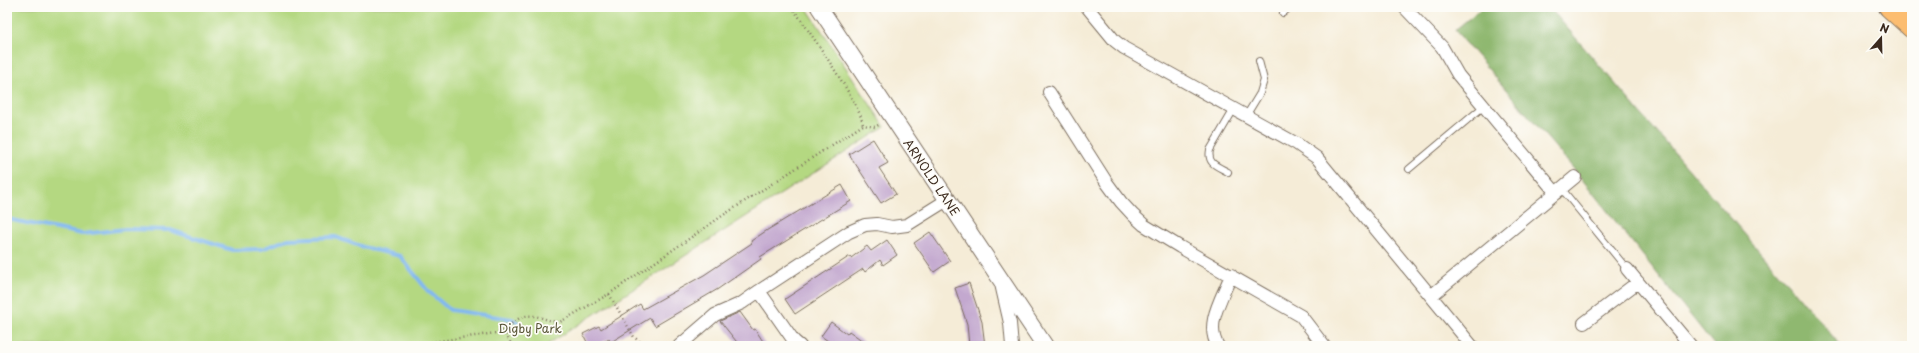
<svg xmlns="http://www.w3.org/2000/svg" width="1919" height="353" font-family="'Playpen Sans',sans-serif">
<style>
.green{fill:#b4d881;stroke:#788150}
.forest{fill:#8fb86f;stroke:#657146}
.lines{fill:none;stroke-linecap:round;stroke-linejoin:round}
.stream{stroke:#81b8f1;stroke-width:4}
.building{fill:#c3a8cf}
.service-casing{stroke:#7c6e5f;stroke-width:8}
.minor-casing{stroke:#7c6e5f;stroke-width:14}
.tertiary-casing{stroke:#7c6e5f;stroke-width:18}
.primary-casing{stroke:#7c6e5f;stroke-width:22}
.path{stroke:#7c6e5f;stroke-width:2.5;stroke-dasharray:1 3;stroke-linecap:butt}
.service{stroke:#fff;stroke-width:6}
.minor{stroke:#fff;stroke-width:12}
.tertiary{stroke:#fff;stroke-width:16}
.primary{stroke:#fcbd6f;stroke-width:20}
.labels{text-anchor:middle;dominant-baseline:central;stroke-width:3.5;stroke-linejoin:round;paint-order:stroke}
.street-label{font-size:12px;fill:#3b2a1e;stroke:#fdfcf7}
.park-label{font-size:12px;fill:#595637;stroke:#fdfcf7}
</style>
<rect width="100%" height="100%" fill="#fdfcf7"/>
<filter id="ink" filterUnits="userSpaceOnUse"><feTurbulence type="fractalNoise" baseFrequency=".025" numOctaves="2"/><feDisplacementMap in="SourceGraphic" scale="8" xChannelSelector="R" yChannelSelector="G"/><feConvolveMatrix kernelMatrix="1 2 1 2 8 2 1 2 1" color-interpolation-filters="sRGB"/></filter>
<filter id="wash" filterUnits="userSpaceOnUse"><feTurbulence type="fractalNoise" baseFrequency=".012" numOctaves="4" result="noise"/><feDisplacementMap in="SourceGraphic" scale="16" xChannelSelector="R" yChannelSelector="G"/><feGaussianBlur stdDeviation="0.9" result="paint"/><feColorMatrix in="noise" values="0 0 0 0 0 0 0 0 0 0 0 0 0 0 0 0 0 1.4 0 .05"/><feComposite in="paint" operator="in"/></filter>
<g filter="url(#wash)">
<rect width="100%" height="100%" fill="#f5ecd7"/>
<!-- green -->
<path class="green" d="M 7,7 L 806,7 L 885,127 L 545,346 L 7,346 Z"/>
<!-- forest -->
<path class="forest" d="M 1483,7 L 1549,7 L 1841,346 L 1715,346 L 1573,168 L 1455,30 Z"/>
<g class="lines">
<!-- stream -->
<path class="stream" d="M 7,219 L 82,234 L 126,229 L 170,230 L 232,250 L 262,249 L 288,239 L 335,237 L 363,247 L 400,256 L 428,291 L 450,310 L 512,319 L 521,325"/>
</g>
<g id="blocks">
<!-- building -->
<path class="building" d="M 873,139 L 888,163 L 879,168 L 896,194 L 881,203 L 849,154 Z
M 842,185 L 851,201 L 760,257 L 761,259 L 718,289 L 655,326 L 650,318 L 611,342 L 609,339 L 595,346 L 589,346 L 583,334 L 599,326 L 601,329 L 640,304 L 643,309 L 704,275 L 752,243 L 751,241 L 769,229 Z
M 930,232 L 950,261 L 934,272 L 914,243 Z
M 887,240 L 897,255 L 883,265 L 880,260 L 865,272 L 863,269 L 795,314 L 785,299 L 850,256 L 851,258 L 867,246 L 871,251 Z
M 969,283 L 982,322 L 985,346 L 969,346 L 967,324 L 955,288 Z
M 740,312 L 753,330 L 755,329 L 766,346 L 740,346 L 720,321 Z
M 831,322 L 847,334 L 849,331 L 870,346 L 835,346 L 821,336 Z"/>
</g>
</g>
<g filter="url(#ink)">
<use href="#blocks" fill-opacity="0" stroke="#7c6e5f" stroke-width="1"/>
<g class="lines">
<defs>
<path id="service" d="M 1283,13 L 1290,7
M 1246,116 L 1260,93 L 1264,80 L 1259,61
M 1409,169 L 1484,106
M 1228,172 C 1217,166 1207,164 1210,150 L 1234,109
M 1561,188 L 1627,269"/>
<path id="minor" d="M 1087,7 L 1115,41 L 1124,48 L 1297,144 L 1317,158 L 1472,346
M 1404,7 L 1442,47 L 1458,75 L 1556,193
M 1049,92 L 1107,183 L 1121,202 L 1133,215 L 1144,225 L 1180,247 L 1301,316 L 1324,346
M 1627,269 L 1691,346
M 1001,284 L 1010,323 L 1012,346
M 1431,296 L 1575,177
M 1584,323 L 1638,282
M 679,346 L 715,315 L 742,303 L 759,291
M 800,346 L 794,341 L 759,291 L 849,232 L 865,225 L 877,224 L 892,227 L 907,225 L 947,200
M 1218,346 C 1204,324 1223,297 1231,275"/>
<path id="tertiary" d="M 819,7 L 1045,346"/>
<path id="primary" d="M 1889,7 L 1912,28"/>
</defs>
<!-- service casing -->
<use href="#service" class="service-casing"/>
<!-- minor casing -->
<use href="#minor" class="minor-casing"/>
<!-- tertiary casing -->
<use href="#tertiary" class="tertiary-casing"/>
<!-- primary casing -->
<use href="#primary" class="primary-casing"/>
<!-- path -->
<path class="path" d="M 792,7 C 806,27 862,106 863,125
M 609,294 L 722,216 L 863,125 L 875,127 L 880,124
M 504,331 L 510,342 L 507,346
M 403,346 L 496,333 C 507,330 515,318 526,316 C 538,314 548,322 560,322 L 609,294 L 634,337 L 645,346"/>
<!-- service -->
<use href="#service" class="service"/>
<!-- minor -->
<use href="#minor" class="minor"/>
<!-- tertiary -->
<use href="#tertiary" class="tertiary"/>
<!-- primary -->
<use href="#primary" class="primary"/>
</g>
</g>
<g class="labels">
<!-- street labels -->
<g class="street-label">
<text transform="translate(932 177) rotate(56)">ARNOLD LANE</text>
</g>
<!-- park labels -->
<g class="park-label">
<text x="530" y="328">Digby Park</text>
</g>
</g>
<!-- margin -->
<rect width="1919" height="353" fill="none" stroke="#fdfcf7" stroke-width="24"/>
<!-- north arrow -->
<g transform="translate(1881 38) rotate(20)" stroke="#fdfcf7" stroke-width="3" paint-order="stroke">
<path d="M0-3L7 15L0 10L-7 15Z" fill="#3b2a1e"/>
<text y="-6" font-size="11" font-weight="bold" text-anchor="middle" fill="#3b2a1e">N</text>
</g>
</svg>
